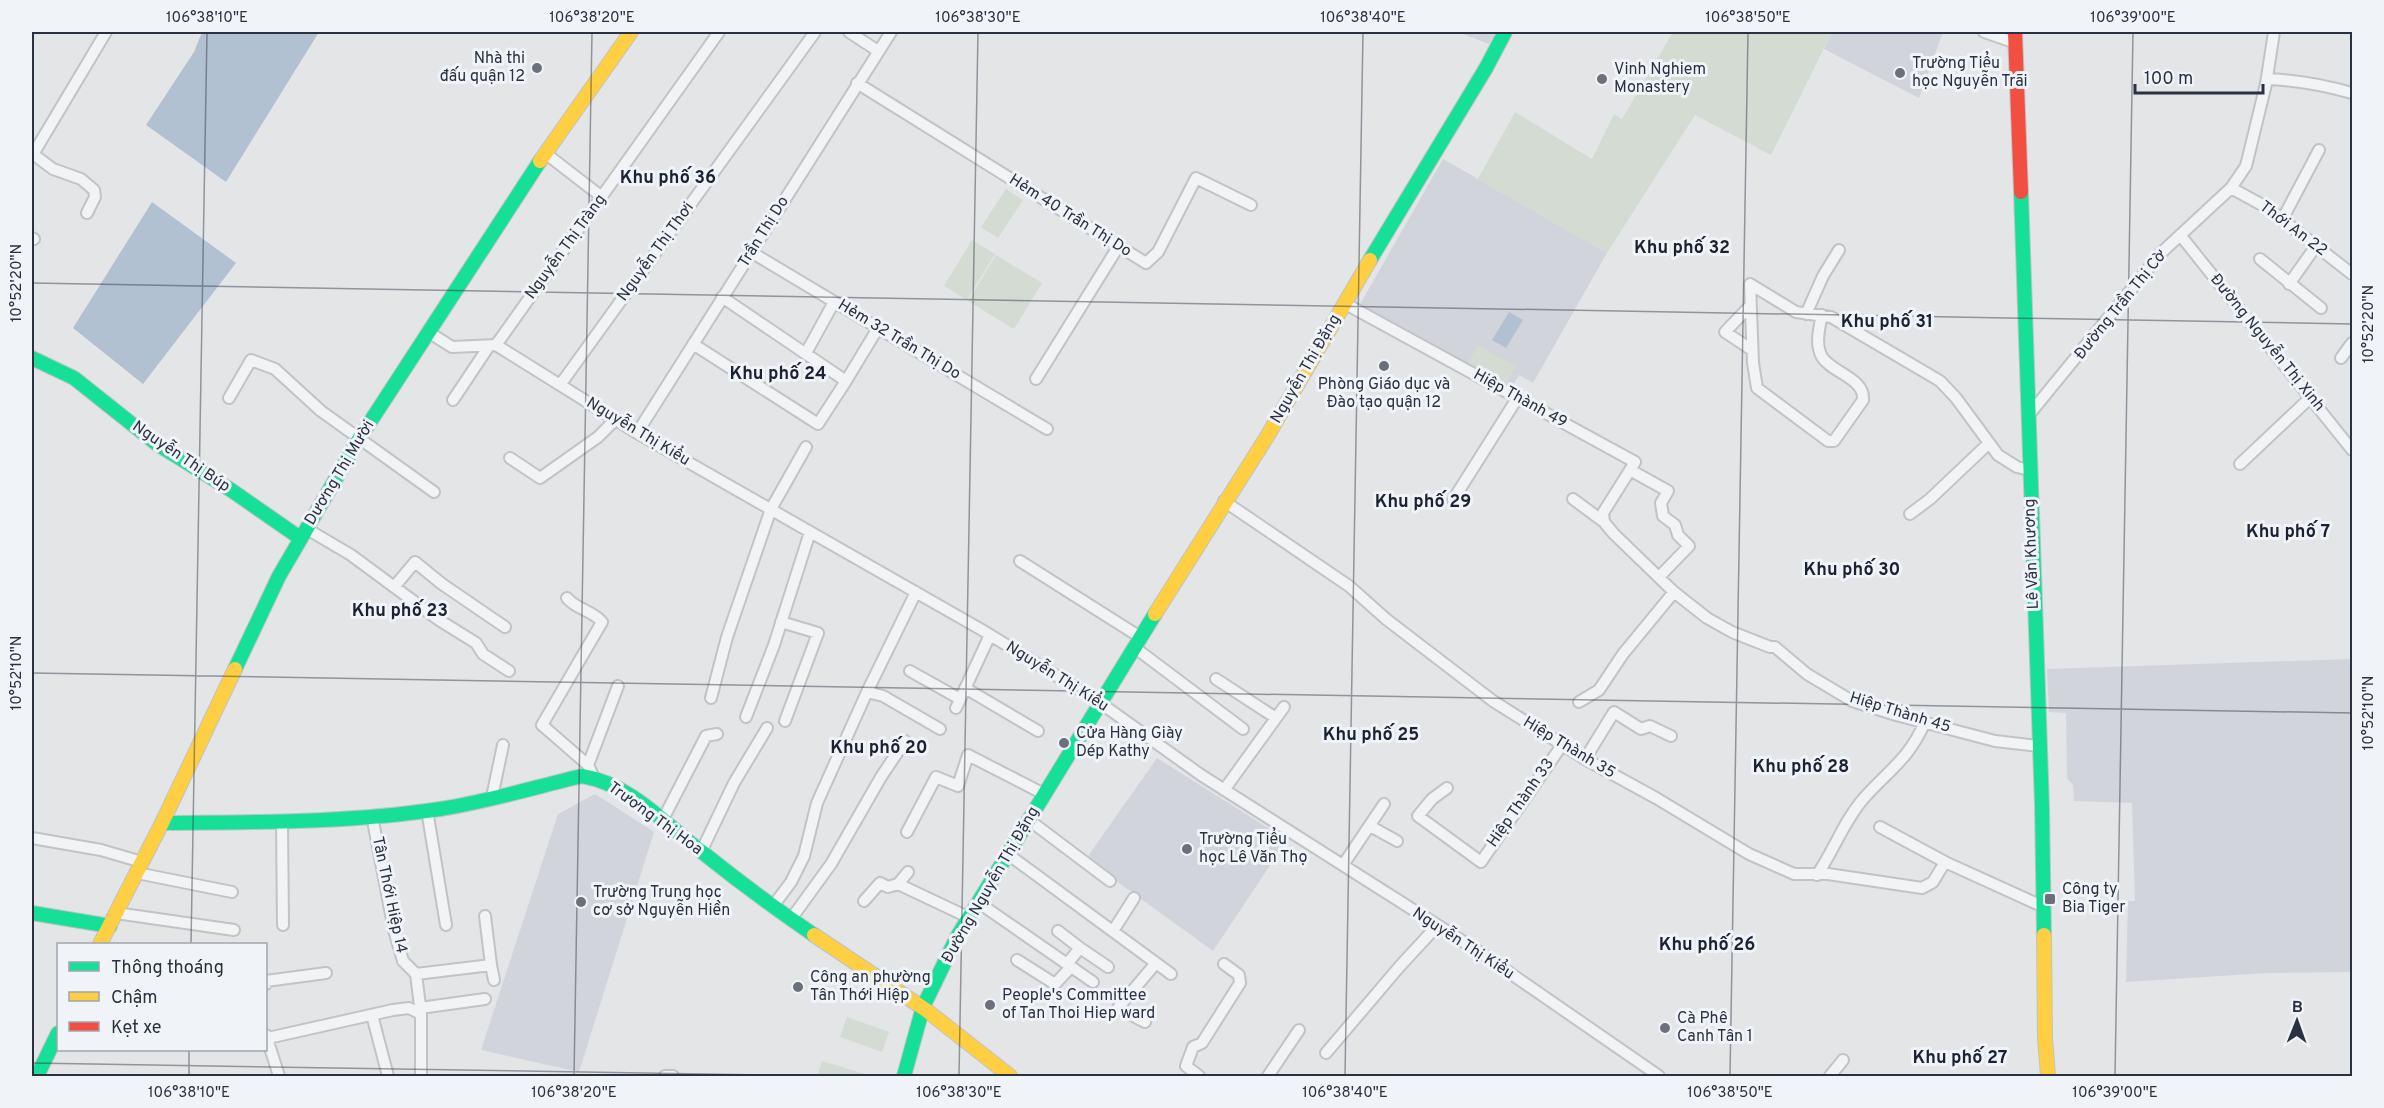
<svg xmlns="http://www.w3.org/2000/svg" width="2384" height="1108" font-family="Overpass,sans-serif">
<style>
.built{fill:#d1d4da}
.green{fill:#d3dbd3}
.water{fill:#b2c1d1}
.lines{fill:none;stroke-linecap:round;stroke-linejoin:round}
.street-casing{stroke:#c1c3c5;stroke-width:14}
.fast-casing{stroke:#c1c3c5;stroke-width:16}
.slow-casing{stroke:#c1c3c5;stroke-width:16}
.jam-casing{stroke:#c1c3c5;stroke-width:16}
.street{stroke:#f1f3f4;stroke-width:10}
.fast{stroke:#16e098;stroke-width:14}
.slow{stroke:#ffcf43;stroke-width:14}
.jam{stroke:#f24e42;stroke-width:14}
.ticks{fill:none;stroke:#2a3140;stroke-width:1.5;stroke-opacity:0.45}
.poi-dot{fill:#6b707a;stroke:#f0f3f7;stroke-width:2}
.labels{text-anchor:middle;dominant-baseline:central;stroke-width:6;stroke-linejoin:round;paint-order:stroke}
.poi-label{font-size:16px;fill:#2a3140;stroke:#f0f3f7;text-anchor:start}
.street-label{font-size:16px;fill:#2a3140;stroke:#f0f3f7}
.neighbourhood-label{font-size:18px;font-weight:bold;fill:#1c2231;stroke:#f0f3f7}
.neatline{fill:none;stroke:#2a3140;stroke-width:2}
.ticks-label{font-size:15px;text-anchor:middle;fill:#2a3140}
</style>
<rect width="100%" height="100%" fill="#e3e5e7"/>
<!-- built -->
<path class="built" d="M 1458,32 L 1496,32 L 1489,44 Z
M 1832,32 L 1943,32 L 1919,98 L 1824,49 Z
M 1443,159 L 1607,253 L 1533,383 L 1519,375 L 1512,387 L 1506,385 L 1359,306 Z
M 2352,659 L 2352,972 L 2267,973 L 2126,982 L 2128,901 L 2135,901 L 2132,803 L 2074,801 L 2073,785 L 2067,778 L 2066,713 L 2049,712 L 2047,669 Z
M 1157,758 L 1287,840 L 1213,951 L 1086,859 Z
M 595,794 L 654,832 L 579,1072 L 481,1050 L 558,814 Z"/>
<!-- green -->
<path class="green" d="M 1673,32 L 1832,32 L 1771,155 L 1695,115 L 1607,253 L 1478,179 L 1515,112 L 1592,159 L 1614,114 L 1622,119 Z
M 1006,189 L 1023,200 L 998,238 L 981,227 Z
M 972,240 L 995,254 L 967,300 L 944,286 Z
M 996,255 L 1042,283 L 1014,329 L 968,301 Z
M 1478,345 L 1516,366 L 1506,385 L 1468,363 Z
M 847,1017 L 889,1032 L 882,1052 L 840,1037 Z
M 822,1061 L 865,1074 L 864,1076 L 817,1076 Z"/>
<!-- water -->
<path class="water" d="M 202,32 L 319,32 L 226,182 L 146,125 L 194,52 Z
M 152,202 L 236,263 L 143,384 L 73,328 Z
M 1509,312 L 1523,320 L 1506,348 L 1492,340 Z"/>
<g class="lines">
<defs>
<path id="street" d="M 849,32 L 878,51
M 1984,32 L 2016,43
M 2267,79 C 2297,80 2324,85 2352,93
M 857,83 L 1146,263 L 1158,252 L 1196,178 L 1251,205
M 545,153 L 602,197
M 33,154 L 53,169 L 81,179 L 94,190 L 95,197 L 87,213
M 32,156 L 106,32
M 2231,188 L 2266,207 L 2352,274
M 2282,220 L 2319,150
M 2181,236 L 2352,450
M 32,238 L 34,239
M 751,252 L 1047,429
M 2260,259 L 2321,308
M 1750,284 L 1753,363 L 1757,388 L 1828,441 L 1834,441 L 1863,400 C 1865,378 1832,373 1822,357 C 1815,345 1819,328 1822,315
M 1750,284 L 1796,312 L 1831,317 L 1940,381 L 1956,398 L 1998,455 L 2017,467 L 2029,470
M 2289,284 L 2316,246
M 1344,303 L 1635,462 L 1603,513 L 1604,522
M 1749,307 L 1725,332 L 1752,350
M 1806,314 L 1823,276 L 1839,250
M 430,333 L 452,347 L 496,345 L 637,433 L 982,630 L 1099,702 L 1201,775 L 1478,951 L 1659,1076
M 693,344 L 818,424 L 846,381 L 722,297
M 496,345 L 719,32
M 806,353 L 834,302
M 2341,358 L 2352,343
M 1036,379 L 1118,247
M 846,381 L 878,328
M 560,385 L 815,32
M 229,398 L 251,360 L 275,369 L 321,411 L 434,492
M 453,400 L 489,346
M 2028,416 L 2161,253 L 2231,188 L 2246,166 L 2266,84 L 2274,32
M 637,433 L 891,32
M 510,458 L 540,478 L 598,437 L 616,419
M 2240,464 L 2311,397
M 1630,470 L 1668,491 L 1661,503 L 1663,516 L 1675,525 L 1678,535 L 1689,546 L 1659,577
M 1573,499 L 1604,522 L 1614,534 L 1674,592 L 1707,618 L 1732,632 L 1770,647 L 1775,647 L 1807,674 L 1852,701 L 1896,715 L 1995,741 L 2039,746
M 1453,500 L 1518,397
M 1224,501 L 1349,586 L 1386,619 L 1493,701 L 1585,759 L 1656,798 L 1749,854 L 1794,874 L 1828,874 L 1922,888 L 1933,882 L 1945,862
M 1910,514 L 1930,499 L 1988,444
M 307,529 L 351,555 L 439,620 L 476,643 L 483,654 L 509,671
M 1020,561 L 1140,637
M 394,587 L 415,562 L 442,584 L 505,627
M 567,598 C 577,610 592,610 602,622 L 542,725 L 588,765 L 593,776
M 781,622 L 818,633 L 785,721
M 1134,647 L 1243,729
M 910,671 L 960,699
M 1216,679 L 1276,718
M 965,688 L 1038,731
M 867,692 L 883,696 L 940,729
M 711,698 L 727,637 L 771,509 L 806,447
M 1579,702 L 1599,690 L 1623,654 L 1674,592
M 956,708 L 990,635
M 746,717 L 774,645 L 810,532
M 1585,759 L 1614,712 L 1641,729 L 1650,726 L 1671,736
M 588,765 L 618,686
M 1447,788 L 1432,799 L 1418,816 L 1481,862 L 1562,745
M 1224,790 L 1284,707
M 492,797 L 503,745
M 427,810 L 446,925
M 372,816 L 394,930 L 403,961 L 416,974 L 421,1014 L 421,1076
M 1029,820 L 1110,881
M 662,821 L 706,736 L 717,734
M 282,822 L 283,925
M 1370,826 L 1397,841
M 1880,827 L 1945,862 L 2044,907
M 907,832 L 936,777 L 958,786 L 968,755 L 1044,794
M 32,838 L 101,850 L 142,862
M 701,852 L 734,783 L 767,728
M 1009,855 L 1171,974
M 1343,865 L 1384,804
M 908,872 L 898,884 L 970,918
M 137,873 L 232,892
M 1817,875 C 1834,850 1844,821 1864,798 C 1889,770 1909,759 1925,722
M 864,901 L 880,883 L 888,887 L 898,884
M 979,903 L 1093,982
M 773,906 L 791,882 L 804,856 L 817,803 L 867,692 L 916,592
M 116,913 L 234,930
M 791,919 L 831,864 L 881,777 L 905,741
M 1058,931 L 1080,948
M 1113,931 L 1134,898
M 1017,960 L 1055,984 L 1071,967
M 1067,964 L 1080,948 L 1108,967
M 491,965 L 494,980
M 416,974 L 491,965 L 485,916
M 266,984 L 266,981 L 326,973
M 420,1008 L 485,999
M 372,1015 L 388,1076
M 1145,1022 L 1118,1008 L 1156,963
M 266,1035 L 279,1076
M 268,1038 L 393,1010 L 409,1008 L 421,1014
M 1326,1053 L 1400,966 L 1437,926
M 665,1076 L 673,1076
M 1199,1076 L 1186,1066 L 1193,1047 L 1202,1043 L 1240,983 L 1239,975 L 1224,964
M 1268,1076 L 1299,1030
M 1830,1076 L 1843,1060"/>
<path id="fast" d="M 2021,192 L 2042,806 L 2044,935
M 1370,260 L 1486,68 L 1505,32
M 32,358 L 74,378 L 157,444 L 231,490 L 300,538
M 235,669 L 279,576 L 359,439 L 540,161
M 162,823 C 255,822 348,823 440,809 C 487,802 535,787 582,776 C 630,784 665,824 702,852 C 738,881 776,909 814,935
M 32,913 L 110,926
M 37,1076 L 58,1033
M 904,1076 L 923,1007 L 957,937 L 1155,614"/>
<path id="slow" d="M 540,161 L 631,32
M 1155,614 L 1268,435 L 1370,260
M 814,935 L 926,1010 L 1010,1076
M 2044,935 L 2045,1038 L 2048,1076
M 100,944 L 162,823 L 235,669"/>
<path id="jam" d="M 2015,32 L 2021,192"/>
</defs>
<!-- street casing -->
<use href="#street" class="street-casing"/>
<!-- fast casing -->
<use href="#fast" class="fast-casing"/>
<!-- slow casing -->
<use href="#slow" class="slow-casing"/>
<!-- jam casing -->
<use href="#jam" class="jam-casing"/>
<!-- street -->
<use href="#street" class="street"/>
<!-- fast -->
<use href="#fast" class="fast"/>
<!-- slow -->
<use href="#slow" class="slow"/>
<!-- jam -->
<use href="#jam" class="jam"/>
</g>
<!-- ticks -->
<path class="ticks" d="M 32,283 L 2352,324M 32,673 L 2352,713M 191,944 L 207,32M 32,1063 L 823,1076M 189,1076 L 189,1050M 574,1076 L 592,32M 959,1076 L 978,32M 1345,1076 L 1363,32M 1730,1076 L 1748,32M 2115,1076 L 2133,32"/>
<!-- markers -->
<g class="poi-dot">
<circle cx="537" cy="68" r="6"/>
<circle cx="1900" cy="73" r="6"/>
<circle cx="1602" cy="79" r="6"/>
<circle cx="1384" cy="366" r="6"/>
<circle cx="1064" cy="743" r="6"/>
<circle cx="1187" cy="849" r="6"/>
<rect x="2044" y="893" width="12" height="12" rx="3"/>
<circle cx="581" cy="902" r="6"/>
<circle cx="798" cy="987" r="6"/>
<circle cx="990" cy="1005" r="6"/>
<circle cx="1665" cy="1028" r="6"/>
</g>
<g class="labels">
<!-- poi labels -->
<g class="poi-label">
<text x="525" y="59" text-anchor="end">Nhà thi<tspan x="525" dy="18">đấu quận 12</tspan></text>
<text x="1912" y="64">Trường Tiểu<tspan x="1912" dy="18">học Nguyễn Trãi</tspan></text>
<text x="1614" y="70">Vinh Nghiem<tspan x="1614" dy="18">Monastery</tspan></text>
<text x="1384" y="385" text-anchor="middle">Phòng Giáo dục và<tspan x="1384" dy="18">Đào tạo quận 12</tspan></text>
<text x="1076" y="734">Cửa Hàng Giày<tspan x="1076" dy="18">Dép Kathy</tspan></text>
<text x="1199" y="840">Trường Tiểu<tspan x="1199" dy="18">học Lê Văn Thọ</tspan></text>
<text x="2062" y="890">Công ty<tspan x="2062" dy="18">Bia Tiger</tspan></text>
<text x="593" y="893">Trường Trung học<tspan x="593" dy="18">cơ sở Nguyễn Hiền</tspan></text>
<text x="810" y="978">Công an phường<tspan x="810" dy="18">Tân Thới Hiệp</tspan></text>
<text x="1002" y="996">People's Committee<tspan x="1002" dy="18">of Tan Thoi Hiep ward</tspan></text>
<text x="1677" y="1019">Cà Phê<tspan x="1677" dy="18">Canh Tân 1</tspan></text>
</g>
<!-- street labels -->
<g class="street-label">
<text transform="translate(1070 216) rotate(32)">Hẻm 40 Trần Thị Do</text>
<text transform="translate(2293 229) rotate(37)">Thới An 22</text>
<text transform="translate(764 232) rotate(-58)">Trần Thị Do</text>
<text transform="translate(566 247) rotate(-54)">Nguyễn Thị Tràng</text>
<text transform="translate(656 252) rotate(-54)">Nguyễn Thị Thơi</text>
<text transform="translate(2121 305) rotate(-51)">Đường Trần Thị Cờ</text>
<text transform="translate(899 340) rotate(31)">Hẻm 32 Trần Thị Do</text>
<text transform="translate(2267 343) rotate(51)">Đường Nguyễn Thị Xinh</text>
<text transform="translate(1306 369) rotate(-60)">Nguyễn Thị Đặng</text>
<text transform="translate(1520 399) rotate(29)">Hiệp Thành 49</text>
<text transform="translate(638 432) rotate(31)">Nguyễn Thị Kiểu</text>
<text transform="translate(181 457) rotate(34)">Nguyễn Thị Búp</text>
<text transform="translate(340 473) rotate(-59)">Dương Thị Mười</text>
<text transform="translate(2032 554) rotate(-92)">Lê Văn Khương</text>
<text transform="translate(1057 677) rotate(32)">Nguyễn Thị Kiểu</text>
<text transform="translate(1900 713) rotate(17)">Hiệp Thành 45</text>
<text transform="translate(1569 748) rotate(31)">Hiệp Thành 35</text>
<text transform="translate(1521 803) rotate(-55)">Hiệp Thành 33</text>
<text transform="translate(655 819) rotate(36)">Trương Thị Hoa</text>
<text transform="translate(991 885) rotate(-60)">Đường Nguyễn Thị Đặng</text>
<text transform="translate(389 895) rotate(78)">Tân Thới Hiệp 14</text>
<text transform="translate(1463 944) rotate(33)">Nguyễn Thị Kiểu</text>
</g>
<!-- neighbourhood labels -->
<g class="neighbourhood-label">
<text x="668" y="178">Khu phố 36</text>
<text x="1682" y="248">Khu phố 32</text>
<text x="1887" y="322">Khu phố 31</text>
<text x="778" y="374">Khu phố 24</text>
<text x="1423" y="502">Khu phố 29</text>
<text x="2288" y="532">Khu phố 7</text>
<text x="1852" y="570">Khu phố 30</text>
<text x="400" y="611">Khu phố 23</text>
<text x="1371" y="735">Khu phố 25</text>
<text x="879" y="748">Khu phố 20</text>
<text x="1801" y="767">Khu phố 28</text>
<text x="1707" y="945">Khu phố 26</text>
<text x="1960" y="1058">Khu phố 27</text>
</g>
</g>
<!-- border -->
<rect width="2384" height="1108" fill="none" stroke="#f0f3f7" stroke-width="66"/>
<!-- legend -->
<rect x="57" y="943" width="210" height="108" fill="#f0f3f7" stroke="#a1a5ae" stroke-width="1.5"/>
<rect x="69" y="962" width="30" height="9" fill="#16e098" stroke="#a1a5ae" stroke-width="1.5"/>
<text x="111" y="973" font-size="18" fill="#2a3140">Thông thoáng</text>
<rect x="69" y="992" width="30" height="9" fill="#ffcf43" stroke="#a1a5ae" stroke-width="1.5"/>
<text x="111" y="1003" font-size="18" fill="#2a3140">Chậm</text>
<rect x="69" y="1022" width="30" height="9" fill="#f24e42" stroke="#a1a5ae" stroke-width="1.5"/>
<text x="111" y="1033" font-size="18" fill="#2a3140">Kẹt xe</text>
<!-- north arrow -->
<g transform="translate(2297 1021) rotate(1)" stroke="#f0f3f7" stroke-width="4.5" paint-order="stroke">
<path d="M0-4.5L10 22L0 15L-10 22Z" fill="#2a3140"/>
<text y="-9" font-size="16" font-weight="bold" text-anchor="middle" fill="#2a3140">B</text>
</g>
<!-- scale -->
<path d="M2135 84v9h128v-9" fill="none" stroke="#2a3140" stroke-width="3"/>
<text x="2144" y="84" font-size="18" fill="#2a3140" stroke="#f0f3f7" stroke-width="4.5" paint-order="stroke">100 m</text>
<rect x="33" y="33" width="2318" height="1042" class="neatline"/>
<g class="ticks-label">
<text x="207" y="22">106°38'10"E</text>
<text x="592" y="22">106°38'20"E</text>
<text x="978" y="22">106°38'30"E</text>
<text x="1363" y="22">106°38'40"E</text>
<text x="1748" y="22">106°38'50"E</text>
<text x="2133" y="22">106°39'00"E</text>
<text transform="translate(16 283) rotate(-90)" y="5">10°52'20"N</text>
<text transform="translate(2368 324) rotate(-90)" y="5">10°52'20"N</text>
<text transform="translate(16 673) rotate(-90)" y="5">10°52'10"N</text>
<text transform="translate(2368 713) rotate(-90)" y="5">10°52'10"N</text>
<text x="189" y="1097">106°38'10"E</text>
<text x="574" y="1097">106°38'20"E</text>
<text x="959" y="1097">106°38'30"E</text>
<text x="1345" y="1097">106°38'40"E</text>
<text x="1730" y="1097">106°38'50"E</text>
<text x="2115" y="1097">106°39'00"E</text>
</g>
</svg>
